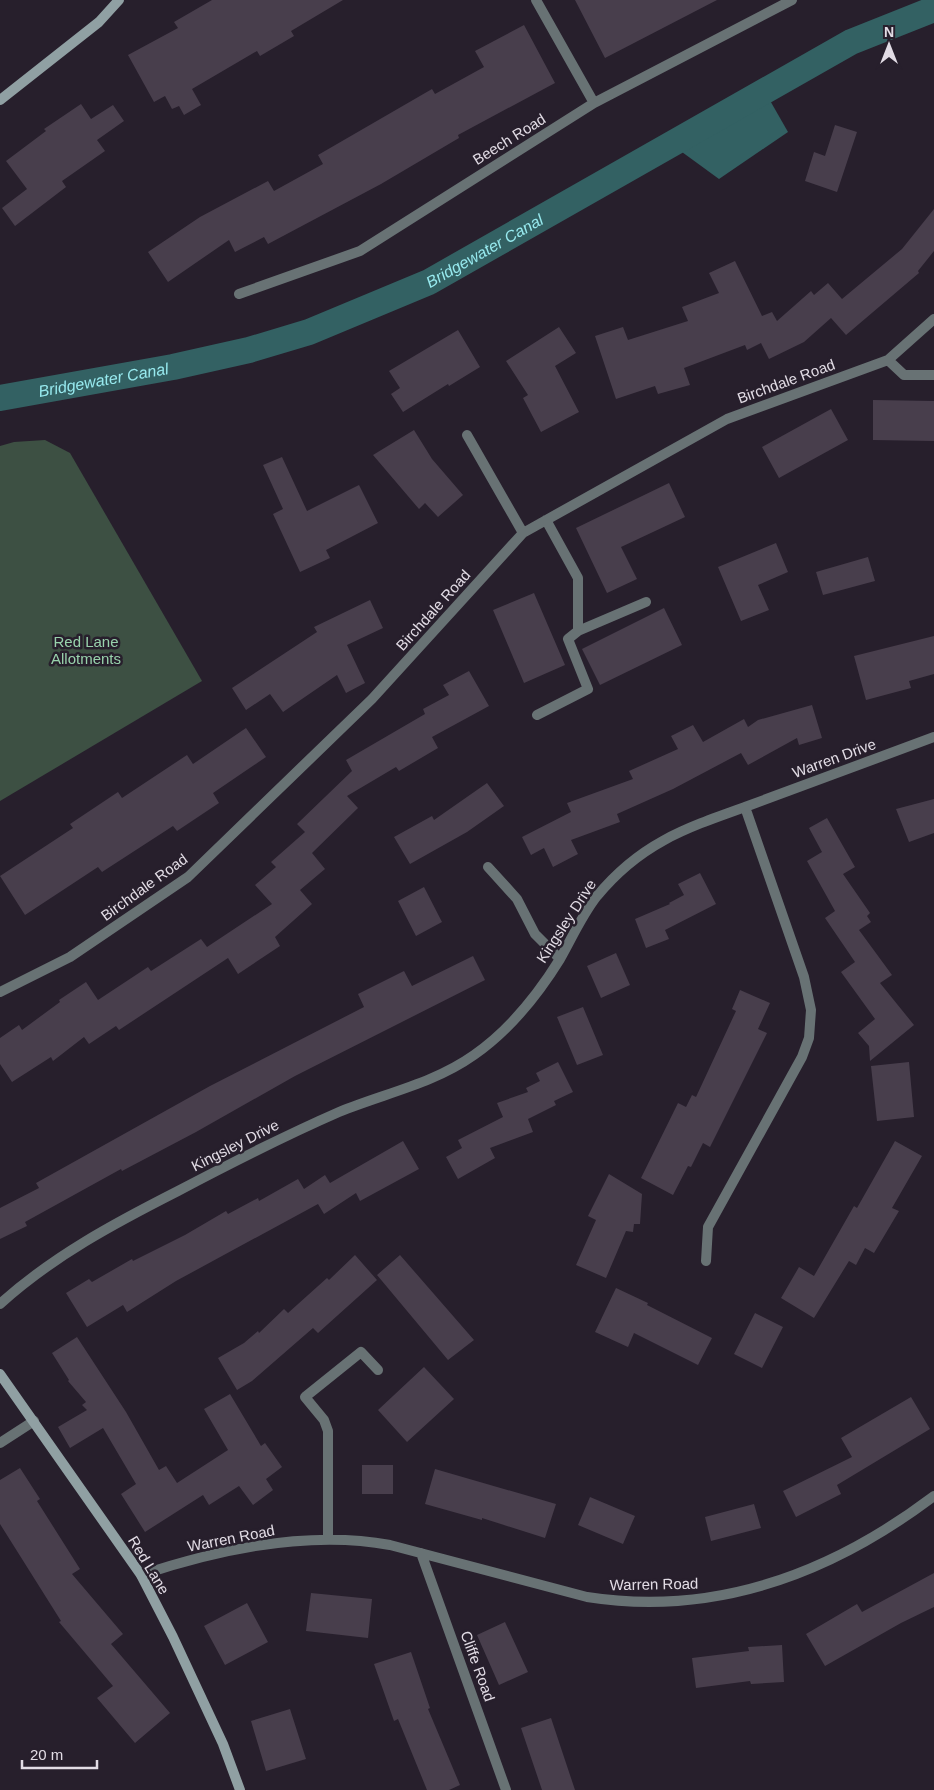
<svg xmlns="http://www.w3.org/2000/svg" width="934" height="1790" font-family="Helvetica,sans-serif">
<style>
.green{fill:#3d5043}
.water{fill:#336163}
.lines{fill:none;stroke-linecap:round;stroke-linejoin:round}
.canal{stroke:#336163;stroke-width:26}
.building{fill:#483e4c}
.street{stroke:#687274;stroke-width:10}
.secondary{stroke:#90a0a3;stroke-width:10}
.labels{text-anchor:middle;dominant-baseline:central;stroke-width:5;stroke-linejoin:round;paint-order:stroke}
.street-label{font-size:15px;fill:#e2dce5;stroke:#271f2c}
.park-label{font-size:15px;fill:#98d2ac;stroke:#271f2c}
.water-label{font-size:16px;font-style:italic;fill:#97e9ee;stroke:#271f2c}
</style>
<rect width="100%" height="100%" fill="#271f2c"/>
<!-- green -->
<path class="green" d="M 45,440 L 70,453 L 202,681 L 0,801 L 0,446 L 14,442 Z"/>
<!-- water -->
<path class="water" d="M 764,90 L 788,132 L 719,179 L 671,144 Z"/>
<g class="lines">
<!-- canal -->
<path class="canal" id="s1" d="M 0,398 L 173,367 L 249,350 L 309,332 L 429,282 L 851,42 L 934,9"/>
</g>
<!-- building -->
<path class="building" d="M 212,0 L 343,0 L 291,31 L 294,36 L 260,56 L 257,51 L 192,89 L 201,105 L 184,115 L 179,106 L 172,109 L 165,96 L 154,102 L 128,55 L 178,28 L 174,22 Z
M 575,0 L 717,0 L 605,58 Z
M 524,25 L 555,83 L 458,135 L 459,138 L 381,184 L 268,244 L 264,237 L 235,252 L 229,240 L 168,282 L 148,252 L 200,217 L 268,181 L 274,191 L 323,164 L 318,155 L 432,89 L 435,94 L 484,67 L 475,51 Z
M 81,104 L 91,119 L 113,105 L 124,121 L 97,140 L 105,151 L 62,181 L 66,187 L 15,226 L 2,208 L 27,189 L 6,161 L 46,131 L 44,129 Z
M 835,125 L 857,132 L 837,192 L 805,181 L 814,152 L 825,156 Z
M 934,209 L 934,251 L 918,271 L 919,273 L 846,335 L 831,318 L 804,342 L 769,359 L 761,343 L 747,350 L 745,345 L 684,368 L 690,385 L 658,394 L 655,386 L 616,399 L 595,336 L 623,327 L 628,340 L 688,321 L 682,307 L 719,293 L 709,273 L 735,261 L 762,316 L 772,312 L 777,321 L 811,291 L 814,295 L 828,283 L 842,299 L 902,249 Z
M 559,327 L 576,353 L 555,366 L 579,412 L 541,432 L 523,398 L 528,395 L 506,361 Z
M 458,330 L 480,367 L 449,386 L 448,384 L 403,412 L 391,394 L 400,388 L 389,371 Z
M 873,400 L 934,401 L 934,441 L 873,440 Z
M 831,409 L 848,440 L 779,478 L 762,447 Z
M 414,430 L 432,459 L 463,495 L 438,517 L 425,503 L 419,509 L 373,455 Z
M 282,457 L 307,511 L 359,485 L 378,523 L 326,550 L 330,558 L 300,572 L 273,514 L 283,509 L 263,465 Z
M 669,483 L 685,517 L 621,547 L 637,579 L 607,593 L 576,528 Z
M 776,543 L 788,572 L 758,585 L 769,610 L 741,621 L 718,567 Z
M 868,557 L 875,581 L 823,595 L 816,572 Z
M 534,593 L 565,665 L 524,683 L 493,610 Z
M 370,600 L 383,628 L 347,645 L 365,683 L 346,693 L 337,675 L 283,712 L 270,694 L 246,710 L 232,688 L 317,632 L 314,627 Z
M 664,608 L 682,645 L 600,685 L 582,649 Z
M 934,636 L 934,674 L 909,681 L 911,688 L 866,700 L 854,656 Z
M 469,671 L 489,706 L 432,737 L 438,748 L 399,771 L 396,767 L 347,796 L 358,808 L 312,853 L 325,869 L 300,890 L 312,904 L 275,937 L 280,946 L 238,974 L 228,958 L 119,1030 L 116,1026 L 89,1044 L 84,1037 L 53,1061 L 51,1057 L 12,1082 L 0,1064 L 0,1038 L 19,1025 L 22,1030 L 60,1002 L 59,1000 L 86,982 L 98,1000 L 148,967 L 151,971 L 201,939 L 207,947 L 272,904 L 255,885 L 276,867 L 271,862 L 305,832 L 297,824 L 352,771 L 346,760 L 425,714 L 423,709 L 449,695 L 443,685 Z
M 812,705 L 822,738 L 799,745 L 797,738 L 748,765 L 741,753 L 673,789 L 617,814 L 620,822 L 571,840 L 578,854 L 553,867 L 544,848 L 531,855 L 522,837 L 571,812 L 567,803 L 633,779 L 629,771 L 678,749 L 671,736 L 693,725 L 703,742 L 744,719 L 748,727 L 758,720 Z
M 246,728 L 266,757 L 213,793 L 219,803 L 177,831 L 173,826 L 102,872 L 98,867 L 25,915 L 0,876 L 73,828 L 70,824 L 118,792 L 122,798 L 187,755 L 193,764 Z
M 487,783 L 504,806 L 467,832 L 410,864 L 394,837 L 432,816 L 434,820 Z
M 934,799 L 934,833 L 909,842 L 896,809 Z
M 827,818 L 855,867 L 843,874 L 870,913 L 867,916 L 871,922 L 859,930 L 892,975 L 880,983 L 914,1025 L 870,1061 L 869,1046 L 858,1033 L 875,1019 L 841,972 L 855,962 L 825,918 L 835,911 L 807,861 L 822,852 L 809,828 Z
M 700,873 L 716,904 L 665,930 L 669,939 L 646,948 L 635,919 L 670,904 L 669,903 L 684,895 L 678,884 Z
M 424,887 L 442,922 L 416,936 L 398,901 Z
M 616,953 L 630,985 L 601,998 L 587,966 Z
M 473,956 L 485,980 L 295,1076 L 196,1132 L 122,1171 L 121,1169 L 25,1222 L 27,1226 L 0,1239 L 0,1208 L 39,1188 L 36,1183 L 210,1086 L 364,1007 L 358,994 L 404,971 L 412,986 Z
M 740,990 L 770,1003 L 758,1029 L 767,1033 L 710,1147 L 703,1143 L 691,1167 L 688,1166 L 673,1195 L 641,1178 L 678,1103 L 686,1107 L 692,1095 L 696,1097 L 736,1011 L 732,1009 Z
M 583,1007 L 603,1055 L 577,1065 L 557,1017 Z
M 558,1062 L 573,1092 L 554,1101 L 556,1105 L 528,1119 L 533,1132 L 490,1148 L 495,1158 L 458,1179 L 446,1157 L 462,1148 L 458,1140 L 503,1117 L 497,1103 L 528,1092 L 526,1088 L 540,1081 L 536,1073 Z
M 909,1062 L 914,1117 L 877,1121 L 871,1066 Z
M 403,1141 L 419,1169 L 360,1201 L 356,1193 L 324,1214 L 318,1204 L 176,1281 L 127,1312 L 123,1305 L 87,1327 L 66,1293 L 89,1279 L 92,1282 L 132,1259 L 133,1261 L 185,1235 L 226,1211 L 228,1214 L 258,1198 L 259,1201 L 298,1179 L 304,1189 L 325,1175 L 330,1183 Z
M 895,1141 L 922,1156 L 892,1208 L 899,1211 L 874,1253 L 865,1248 L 856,1265 L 849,1261 L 814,1318 L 781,1298 L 799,1267 L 814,1276 L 854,1206 L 857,1208 Z
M 609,1174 L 642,1194 L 640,1224 L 634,1224 L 633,1232 L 626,1231 L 606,1278 L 576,1265 L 596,1220 L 588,1216 Z
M 355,1255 L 377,1280 L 318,1333 L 313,1328 L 252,1381 L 237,1390 L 218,1358 L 244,1343 L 258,1331 L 259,1333 L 284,1309 L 288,1313 L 327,1278 L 329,1280 Z
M 400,1255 L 474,1340 L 448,1360 L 377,1275 Z
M 616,1288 L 648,1303 L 647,1305 L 712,1338 L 698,1365 L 634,1333 L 628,1347 L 595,1332 Z
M 755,1313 L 783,1327 L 762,1368 L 734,1354 Z
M 77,1337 L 126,1412 L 159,1470 L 166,1466 L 177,1483 L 228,1450 L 204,1409 L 230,1394 L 261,1446 L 265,1443 L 282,1467 L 266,1479 L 273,1490 L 253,1505 L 239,1486 L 209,1505 L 203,1495 L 145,1532 L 121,1494 L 136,1484 L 103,1428 L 70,1448 L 58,1427 L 87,1410 L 82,1405 L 86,1402 L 68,1381 L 69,1380 L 52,1353 Z
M 424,1367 L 454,1399 L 407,1442 L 378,1410 Z
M 911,1397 L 930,1429 L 837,1485 L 841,1494 L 796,1517 L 783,1491 L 852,1457 L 841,1438 Z
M 362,1465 L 393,1465 L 393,1494 L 362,1494 Z
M 20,1468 L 40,1499 L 37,1501 L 80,1569 L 72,1574 L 123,1634 L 111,1644 L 170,1713 L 135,1743 L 97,1698 L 113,1686 L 59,1622 L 61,1621 L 0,1524 L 0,1480 Z
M 435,1469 L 556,1504 L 545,1538 L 482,1518 L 482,1520 L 425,1504 Z
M 590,1497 L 635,1516 L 623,1544 L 578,1525 Z
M 754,1504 L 761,1528 L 711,1541 L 705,1517 Z
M 934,1573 L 934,1607 L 901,1623 L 825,1666 L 806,1634 L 857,1604 L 862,1612 Z
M 311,1593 L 372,1599 L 368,1638 L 306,1631 Z
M 247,1603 L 268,1642 L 225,1665 L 204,1626 Z
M 505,1622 L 528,1672 L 499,1685 L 477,1635 Z
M 782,1645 L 784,1682 L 751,1684 L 750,1681 L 696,1688 L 692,1658 L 749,1651 L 748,1647 Z
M 411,1652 L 430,1708 L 428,1709 L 460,1785 L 449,1790 L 427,1790 L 398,1719 L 394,1721 L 374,1664 Z
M 290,1709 L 306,1759 L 266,1771 L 251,1721 Z
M 551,1718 L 575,1790 L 542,1790 L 521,1728 Z"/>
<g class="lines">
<!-- street -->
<path class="street" d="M 536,0 L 594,103
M 239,294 L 360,251 L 594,103 L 792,0
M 888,360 L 904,375 L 934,375
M 467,435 L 523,533
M 578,631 L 646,602
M 537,715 L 588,689 L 568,639 L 578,631 L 578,578 L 546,520
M 745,807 L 934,737
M 488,867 L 517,899 L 535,934 L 560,959
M 0,992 L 70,957 L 188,877 L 372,699 L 523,533 L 727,419 L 888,360 L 934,319
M 0,1304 C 53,1256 115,1223 178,1191 C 231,1163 284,1136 339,1112 C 385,1093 433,1084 474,1055 C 510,1030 537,996 560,959 C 572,938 582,915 597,896 C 640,844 683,829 745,807 L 804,977 L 811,1010 L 809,1038 L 802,1057 L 708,1227 L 706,1261
M 0,1443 L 34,1421
M 328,1538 L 328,1431 L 324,1420 L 305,1397 L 361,1352 L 378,1370
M 421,1553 L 506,1790
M 141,1575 C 219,1549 308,1530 390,1545 L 587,1597 C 715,1617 832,1573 934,1496"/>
<!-- secondary -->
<path class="secondary" d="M 0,100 L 99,22 L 119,0
M 0,1374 L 141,1575 L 173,1637 L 223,1744 L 240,1790"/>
</g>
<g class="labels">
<!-- street labels -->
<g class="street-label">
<text transform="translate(509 139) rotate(-32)">Beech Road</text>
<text transform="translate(786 381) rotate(-20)">Birchdale Road</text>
<text transform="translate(433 610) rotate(-48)">Birchdale Road</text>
<text transform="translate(834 758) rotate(-20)">Warren Drive</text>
<text transform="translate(144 887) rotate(-36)">Birchdale Road</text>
<text transform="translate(566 921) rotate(-57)">Kingsley Drive</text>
<text transform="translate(235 1145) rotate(-27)">Kingsley Drive</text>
<text transform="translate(231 1538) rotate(-11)">Warren Road</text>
<text transform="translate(149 1565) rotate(59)">Red Lane</text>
<text transform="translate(654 1584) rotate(-1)">Warren Road</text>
<text transform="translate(478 1666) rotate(70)">Cliffe Road</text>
</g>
<!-- park labels -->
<g class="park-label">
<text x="86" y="641">Red Lane<tspan x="86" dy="17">Allotments</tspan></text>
</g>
<!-- water labels -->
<g class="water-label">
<text stroke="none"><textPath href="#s1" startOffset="510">Bridgewater Canal</textPath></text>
<text stroke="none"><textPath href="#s1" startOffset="105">Bridgewater Canal</textPath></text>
</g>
</g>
<!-- north arrow -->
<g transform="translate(889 45)" stroke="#271f2c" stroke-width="4" paint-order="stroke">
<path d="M0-4L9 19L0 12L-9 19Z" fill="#e2dce5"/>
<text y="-8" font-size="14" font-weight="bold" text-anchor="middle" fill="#e2dce5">N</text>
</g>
<!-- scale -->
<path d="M22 1760v8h75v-8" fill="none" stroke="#e2dce5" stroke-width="2.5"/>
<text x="30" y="1760" font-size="15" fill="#e2dce5" stroke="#271f2c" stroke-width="4" paint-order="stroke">20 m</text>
</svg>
